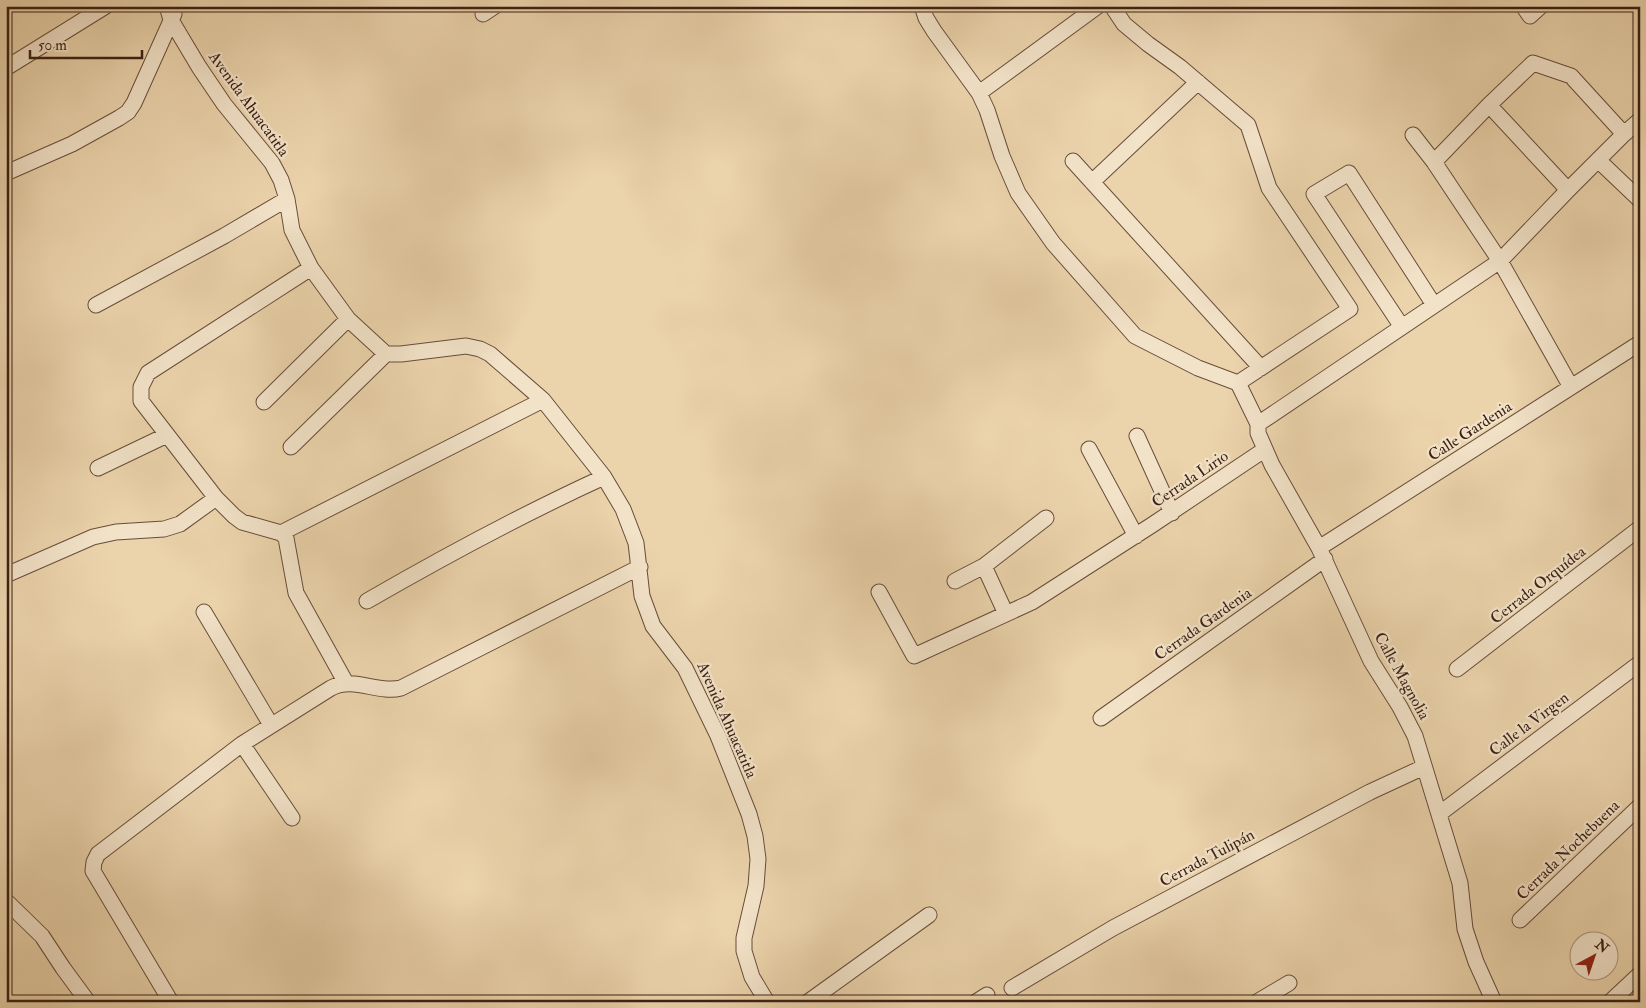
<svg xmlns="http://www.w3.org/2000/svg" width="1646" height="1008" font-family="'IM FELL Double Pica',serif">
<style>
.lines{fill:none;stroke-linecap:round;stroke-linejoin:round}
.minor-casing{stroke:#674d3a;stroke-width:17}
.minor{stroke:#f2e2c8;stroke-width:15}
.labels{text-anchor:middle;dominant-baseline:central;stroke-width:4.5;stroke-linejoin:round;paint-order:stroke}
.street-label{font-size:16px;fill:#3b2015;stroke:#f2e2c8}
</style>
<rect width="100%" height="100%" fill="#ebd3ab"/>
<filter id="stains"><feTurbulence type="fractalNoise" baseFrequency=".004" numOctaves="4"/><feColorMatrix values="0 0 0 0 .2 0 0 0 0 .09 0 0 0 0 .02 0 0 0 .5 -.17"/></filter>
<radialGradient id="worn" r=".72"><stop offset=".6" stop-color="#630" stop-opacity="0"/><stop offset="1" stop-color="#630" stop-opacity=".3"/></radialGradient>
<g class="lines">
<defs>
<path id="minor" d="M 167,6 L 171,20 L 199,67 L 224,104 L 272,163 L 281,180 L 287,199 L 292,230 L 311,268 L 348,319 L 386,354 L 401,354 L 466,346 L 480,349 L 490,354 L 543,400 L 604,477 L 623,509 L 636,543 L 642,596 L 653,626 L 685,668 L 718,736 L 749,814 L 755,836 L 758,859 L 756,886 L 744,938 L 744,951 L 752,977 L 767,1002
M 922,6 L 926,18 L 934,31 L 979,93 L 987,110 L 1002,156 L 1018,193 L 1053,243 L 1135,336 L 1198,368 L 1238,383
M 1112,6 L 1124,24 L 1148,44 L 1180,67 L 1248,125 L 1269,188 L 1350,309 L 1238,383
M 1523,6 L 1530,16 L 1541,6
M 483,14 L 495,6
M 6,68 L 106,6
M 979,93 L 1098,6
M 1489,105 L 1568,190
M 1413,135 L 1434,162 L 1500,261 L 1571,387
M 1598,160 L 1640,200
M 1073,161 L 1261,368
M 1434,162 L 1489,105 L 1533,63 L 1571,76 L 1624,134
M 6,173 L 72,144 L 119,118 L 128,112 L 134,103 L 174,14
M 1092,182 L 1198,82
M 311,268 L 148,373 L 141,387 L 141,401 L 216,498 L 234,516 L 242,522 L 281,533 L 286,538 L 296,593 L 346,683
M 96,305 L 224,236 L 287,199
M 1402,327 L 1314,194 L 1349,173 L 1434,305
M 1238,383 L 1258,424 L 1258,433 L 1272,465 L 1319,548 L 1371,661 L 1400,707 L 1415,736 L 1460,883 L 1465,929 L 1476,962 L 1494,1002
M 264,402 L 348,319
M 1258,424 L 1500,261 L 1568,190 L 1624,134 L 1640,120
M 1137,436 L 1172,513
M 291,447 L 386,354
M 1089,449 L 1136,536
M 98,468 L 167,435
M 281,533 L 543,400
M 1319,548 L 1640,343
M 984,566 L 1006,614
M 6,575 L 93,537 L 116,532 L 164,529 L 180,524 L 216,498
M 955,581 L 984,566 L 1046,518
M 879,592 L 914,656 L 1032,602 L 1152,525 L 1264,450
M 367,601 C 445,556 523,514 604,477
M 204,612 L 271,725
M 1457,669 L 1640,528
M 1101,718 L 1325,559
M 242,744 L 292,818
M 1439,814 L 1640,663
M 6,901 L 42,936 L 63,968 L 88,1002
M 1520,920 L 1640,806
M 1012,988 L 1113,928 L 1370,792 L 1424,767
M 171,1002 L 93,871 L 94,862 L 98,854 L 242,744 L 331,688 C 354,676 378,694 401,688 L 640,567
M 808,1002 L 929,915
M 976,1002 L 987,995
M 1257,1002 L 1289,983
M 1610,1002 L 1640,974"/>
</defs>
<!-- minor casing -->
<use href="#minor" class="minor-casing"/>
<!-- minor -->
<use href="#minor" class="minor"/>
</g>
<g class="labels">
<!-- street labels -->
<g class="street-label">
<text transform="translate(249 104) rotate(54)">Avenida Ahuacatitla</text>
<text transform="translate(1470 431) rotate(-33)">Calle Gardenia</text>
<text transform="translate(1190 479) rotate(-34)">Cerrada Lirio</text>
<text transform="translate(1538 585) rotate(-38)">Cerrada Orquídea</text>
<text transform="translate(1203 624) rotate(-35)">Cerrada Gardenia</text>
<text transform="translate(1402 676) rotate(61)">Calle Magnolia</text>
<text transform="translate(727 720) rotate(66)">Avenida Ahuacatitla</text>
<text transform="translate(1529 724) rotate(-37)">Calle la Virgen</text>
<text transform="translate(1568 850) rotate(-44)">Cerrada Nochebuena</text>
<text transform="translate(1207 858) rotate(-28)">Cerrada Tulipán</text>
</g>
</g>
<!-- margin -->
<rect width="1646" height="1008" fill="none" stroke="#ebd3ab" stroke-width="25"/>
<rect x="8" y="8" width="1631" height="993" fill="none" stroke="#3b2015" stroke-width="2.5"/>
<rect x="12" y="12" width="1621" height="983" fill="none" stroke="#3b2015"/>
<!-- north arrow -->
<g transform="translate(1594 956) rotate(40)"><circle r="24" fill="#f2e2c8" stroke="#a99480"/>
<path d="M0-4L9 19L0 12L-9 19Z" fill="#8f2418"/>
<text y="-8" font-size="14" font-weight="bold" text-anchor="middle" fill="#3b2015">N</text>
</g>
<!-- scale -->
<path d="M30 50v8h112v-8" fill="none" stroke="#3b2015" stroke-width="2.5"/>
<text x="38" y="50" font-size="15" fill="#3b2015" stroke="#f2e2c8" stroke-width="4" paint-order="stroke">50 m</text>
<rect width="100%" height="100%" filter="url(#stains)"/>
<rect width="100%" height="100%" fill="url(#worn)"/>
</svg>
